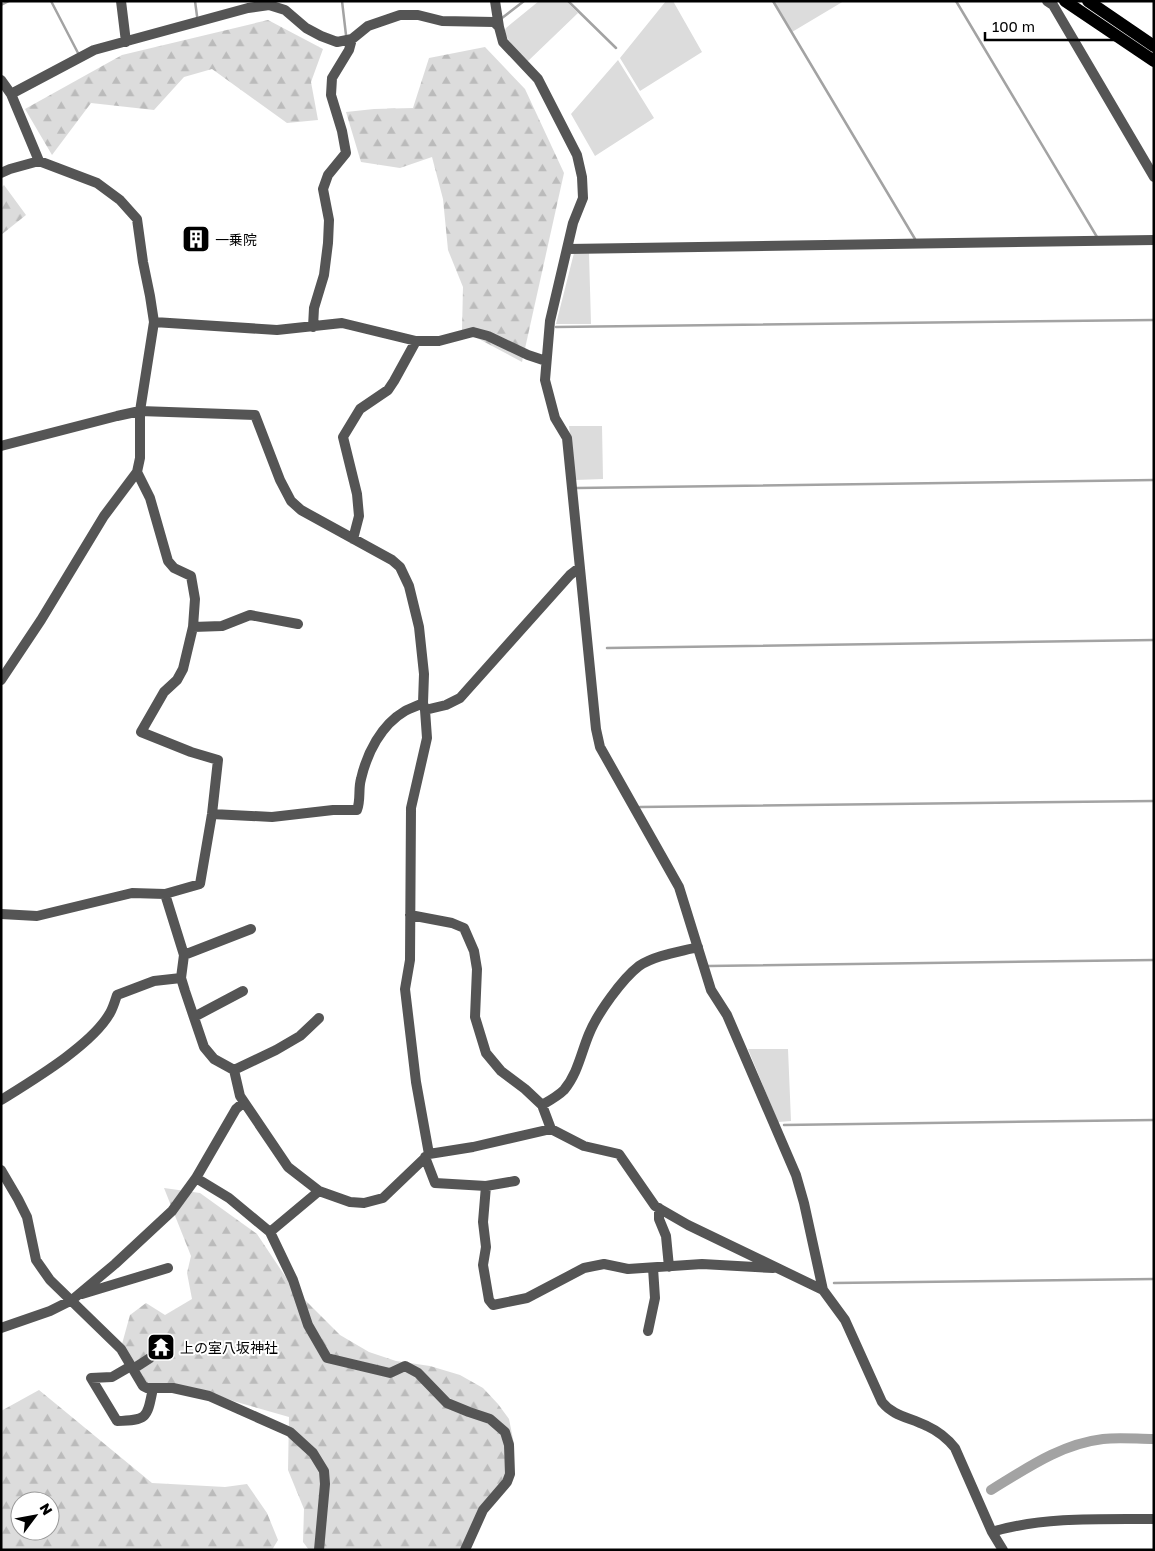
<svg xmlns="http://www.w3.org/2000/svg" width="1155" height="1551" font-family="'Golos Text','Noto Sans JP',sans-serif">
<style>
.grass{fill:#dcdcdc}
.forest{fill:url(#forest-firs);fill-rule:evenodd}
.lines{fill:none;stroke-linecap:round;stroke-linejoin:round}
.stream{stroke:#a3a3a3;stroke-width:2.5}
.canal{stroke:#a3a3a3;stroke-width:10}
.minor{stroke:#555;stroke-width:10}
.primary{stroke:#000;stroke-width:12}
.labels{text-anchor:middle;dominant-baseline:central;stroke-width:4;stroke-linejoin:round;paint-order:stroke}
.poi-label{font-size:14px;fill:#000;stroke:#fff;text-anchor:start}
</style>
<defs>
<pattern id="forest-firs" width="22" height="20" patternUnits="userSpaceOnUse" patternTransform="scale(1.25)"><rect width="22" height="20" fill="#dcdcdc"/><path d="M5 1l3.5 6h-7zM16 11l3.5 6h-7z" fill="#bbb"/></pattern>
</defs>
<rect width="100%" height="100%" fill="#fff"/>
<!-- grass -->
<path class="grass" d="M 539,1 L 566,1 L 578,13 L 527,62 L 514,49 L 504,32 L 506,28 Z
M 666,1 L 673,1 L 702,52 L 640,91 L 620,58 Z
M 774,1 L 844,1 L 792,32 Z
M 618,60 L 654,118 L 595,156 L 571,114 Z
M 574,253 L 589,253 L 591,324 L 556,324 Z
M 569,426 L 602,426 L 603,479 L 575,480 Z
M 748,1049 L 788,1049 L 791,1121 L 778,1122 Z"/>
<!-- forest -->
<path class="forest" d="M 268,20 L 323,49 L 311,82 L 318,120 L 287,123 L 212,69 L 184,77 L 154,110 L 91,103 L 52,155 L 25,109 L 122,55 Z
M 485,47 L 525,89 L 564,173 L 522,362 L 462,330 L 463,287 L 448,250 L 443,199 L 432,157 L 400,168 L 361,162 L 346,112 L 374,109 L 413,108 L 429,58 Z
M 4,185 L 26,215 L 1,235 L 1,188 Z
M 164,1188 L 200,1193 L 257,1234 L 293,1288 L 340,1335 L 369,1352 L 396,1361 L 430,1366 L 460,1375 L 483,1388 L 498,1404 L 509,1419 L 514,1444 L 509,1468 L 468,1550 L 309,1550 L 303,1542 L 304,1509 L 288,1470 L 289,1417 L 233,1401 L 207,1391 L 147,1383 L 122,1344 L 130,1315 L 146,1303 L 165,1315 L 192,1299 L 187,1273 L 191,1256 Z
M 39,1390 L 152,1483 L 225,1487 L 247,1484 L 267,1513 L 278,1540 L 272,1550 L 1,1550 L 1,1411 ZM 20,1501 L 50,1501 L 50,1531 L 20,1531 Z"/>
<g class="lines">
<!-- stream -->
<path class="stream" d="M 51,1 L 78,53
M 195,1 L 197,16
M 342,1 L 346,35
M 568,1 L 616,48
M 773,1 L 915,239
M 956,1 L 1097,237
M 1,5 L 9,1
M 502,18 L 524,1
M 556,327 L 1154,320
M 577,488 L 1154,480
M 607,648 L 1154,640
M 640,807 L 1154,801
M 708,966 L 1154,960
M 784,1125 L 1154,1120
M 834,1283 L 1154,1279"/>
<!-- canal -->
<path class="canal" d="M 991,1490 C 1027,1468 1061,1444 1103,1439 C 1119,1437 1137,1439 1154,1439"/>
<!-- minor -->
<path class="minor" d="M 121,1 L 126,42
M 495,1 L 499,27 L 503,42 L 538,79 L 577,155 L 582,177 L 583,198 L 573,223 L 550,321 L 545,380 L 555,418 L 567,438 L 596,729 L 600,747 L 679,887 L 711,990 L 727,1015 L 796,1175 L 804,1203 L 823,1290 L 845,1320 L 882,1402 C 894,1417 910,1417 927,1426 C 938,1431 947,1438 955,1448 L 992,1532 L 1003,1550
M 1047,1 L 1053,5 L 1154,177
M 1,80 L 11,94 L 39,161 L 97,183 L 120,200 L 137,219 L 143,262 L 150,296 L 154,322 L 140,411 L 140,458 L 137,472 L 104,516 L 41,620 L 1,680
M 11,94 L 94,50 L 248,8 L 269,5 L 285,10 L 306,28 L 321,36 L 337,42 L 352,39 L 368,26 L 400,15 L 418,15 L 442,21 L 494,22 L 499,27
M 1,173 L 10,169 L 39,161
M 568,249 L 1154,240
M 154,322 L 277,330 L 342,323 L 416,341 L 439,341 L 473,332 L 488,336 L 528,355 L 546,361
M 313,327 L 314,308 L 324,275 L 328,243 L 329,220 L 323,189 L 328,175 L 346,153 L 342,131 L 331,95 L 332,78 L 349,50 L 352,39
M 1,446 L 117,416 L 140,411 L 255,415 L 280,480 L 291,501 L 301,510 L 392,560 L 400,567 L 409,586 L 419,627 L 424,674 L 423,703 L 425,710 L 427,738 L 411,808 L 410,960 L 405,989 L 416,1082 L 429,1154
M 353,539 L 359,516 L 357,494 L 343,437 L 360,409 L 388,390 L 394,381 L 416,341
M 193,627 L 222,626 L 250,615 L 298,624
M 425,710 L 446,705 L 460,698 L 570,575 L 579,568
M 212,814 L 272,817 L 333,810 L 357,810 C 361,800 358,789 361,779 C 367,753 381,725 405,711 C 410,708 417,706 423,703
M 165,894 L 184,955 L 181,978 L 185,991 L 204,1047 L 214,1059 L 234,1070 L 240,1096 L 288,1167 L 319,1191 L 350,1202 L 364,1203 L 383,1198 L 429,1154 L 473,1147 L 551,1129 L 584,1146 L 619,1154 L 655,1206 L 688,1225 L 823,1290
M 1,914 L 37,916 L 132,893 L 165,894 L 200,884 L 212,814 L 218,760 L 191,752 L 141,732 L 164,692 L 177,680 L 183,669 L 193,627 L 195,599 L 191,576 L 174,568 L 168,561 L 150,498 L 137,472
M 410,915 L 452,923 L 464,928 L 474,951 L 477,969 L 475,1017 L 486,1053 L 501,1071 L 525,1089 L 542,1105
M 184,955 L 251,929
M 194,1017 L 243,991
M 234,1070 L 276,1050 L 300,1036 L 319,1018
M 1,1100 C 33,1080 92,1045 110,1013 C 113,1008 115,1001 117,995 L 154,981 L 181,978
M 551,1129 L 542,1105 C 549,1101 558,1096 564,1090 C 578,1073 581,1053 589,1034 C 597,1014 622,979 639,966 C 656,955 679,952 698,947
M 425,1157 L 435,1183 L 486,1186 L 483,1222 L 486,1247 L 483,1265 L 489,1300 L 493,1305 L 527,1298 L 584,1268 L 604,1264 L 628,1269 L 702,1264 L 773,1268
M 1,1170 L 18,1199 L 27,1217 L 36,1260 L 50,1280 L 121,1349 L 143,1386 L 147,1388 L 173,1388 L 209,1396 L 290,1432 L 313,1453 L 324,1471 L 325,1484 L 319,1550
M 196,1178 L 229,1198 L 270,1232
M 486,1186 L 515,1181
M 319,1191 L 270,1232 L 293,1280 L 308,1325 L 327,1358 L 390,1373 L 405,1366 L 418,1373 L 447,1403 L 469,1412 L 490,1419 L 505,1432 L 509,1445 L 510,1474 L 507,1482 L 483,1510 L 465,1550
M 659,1208 L 659,1219 L 666,1236 L 669,1267
M 82,1294 L 168,1268
M 1,1328 L 50,1311 L 72,1300 L 115,1264 L 172,1211 L 196,1178 L 236,1109 L 244,1102
M 648,1331 L 655,1298 L 653,1268
M 131,1366 L 112,1377 L 91,1378 L 117,1421 C 148,1420 147,1418 153,1388
M 133,1369 L 150,1358
M 992,1532 C 1040,1517 1103,1519 1154,1519"/>
<!-- primary -->
<path class="primary" d="M 1065,1 L 1154,61
M 1088,1 L 1154,46"/>
</g>
<!-- icons -->
<defs>
<symbol id="building-square" viewBox="-11 -11 22 22"><rect x="-9" y="-9" width="18" height="18" rx="4" fill="#000" stroke="#fff"/><path d="M-4-6H4V6H1V3H-1V6H-4ZM-2.5-4.3h1.7v1.8h-1.7ZM.8-4.3h1.7v1.8H.8ZM-2.5-1h1.7V.8h-1.7ZM.8-1h1.7V.8H.8Z" fill="#fff"/></symbol>
<symbol id="temple-square" viewBox="-11 -11 22 22"><rect x="-9" y="-9" width="18" height="18" rx="4" fill="#000" stroke="#fff"/><path d="M0-6L5-2H3V0L6.5 2.5H4V6H1.5V3h-3V6H-4V2.5H-6.5L-3 0V-2H-5Z" fill="#fff"/></symbol>
</defs>
<g fill-rule="evenodd">
<use href="#building-square" x="180" y="223" width="32" height="32"/>
<use href="#temple-square" x="145" y="1331" width="32" height="32"/>
</g>
<g class="labels">
<!-- poi labels -->
<g class="poi-label">
<text x="215" y="239">一乗院</text>
<text x="180" y="1347">上の室八坂神社</text>
</g>
</g>
<!-- border -->
<rect width="1155" height="1551" fill="none" stroke="#000000" stroke-width="5"/>
<!-- north arrow -->
<g transform="translate(35 1516) rotate(58)"><circle r="24" fill="#ffffff" stroke="#999999"/>
<path d="M0-4L9 19L0 12L-9 19Z" fill="#000000"/>
<text y="-8" font-size="14" font-weight="bold" text-anchor="middle" fill="#000000">N</text>
</g>
<!-- scale -->
<path d="M985 32v8h135v-8" fill="none" stroke="#000000" stroke-width="2.5"/>
<text x="992" y="32" font-size="15" fill="#000000" stroke="#ffffff" stroke-width="4" paint-order="stroke">100 m</text>
</svg>
